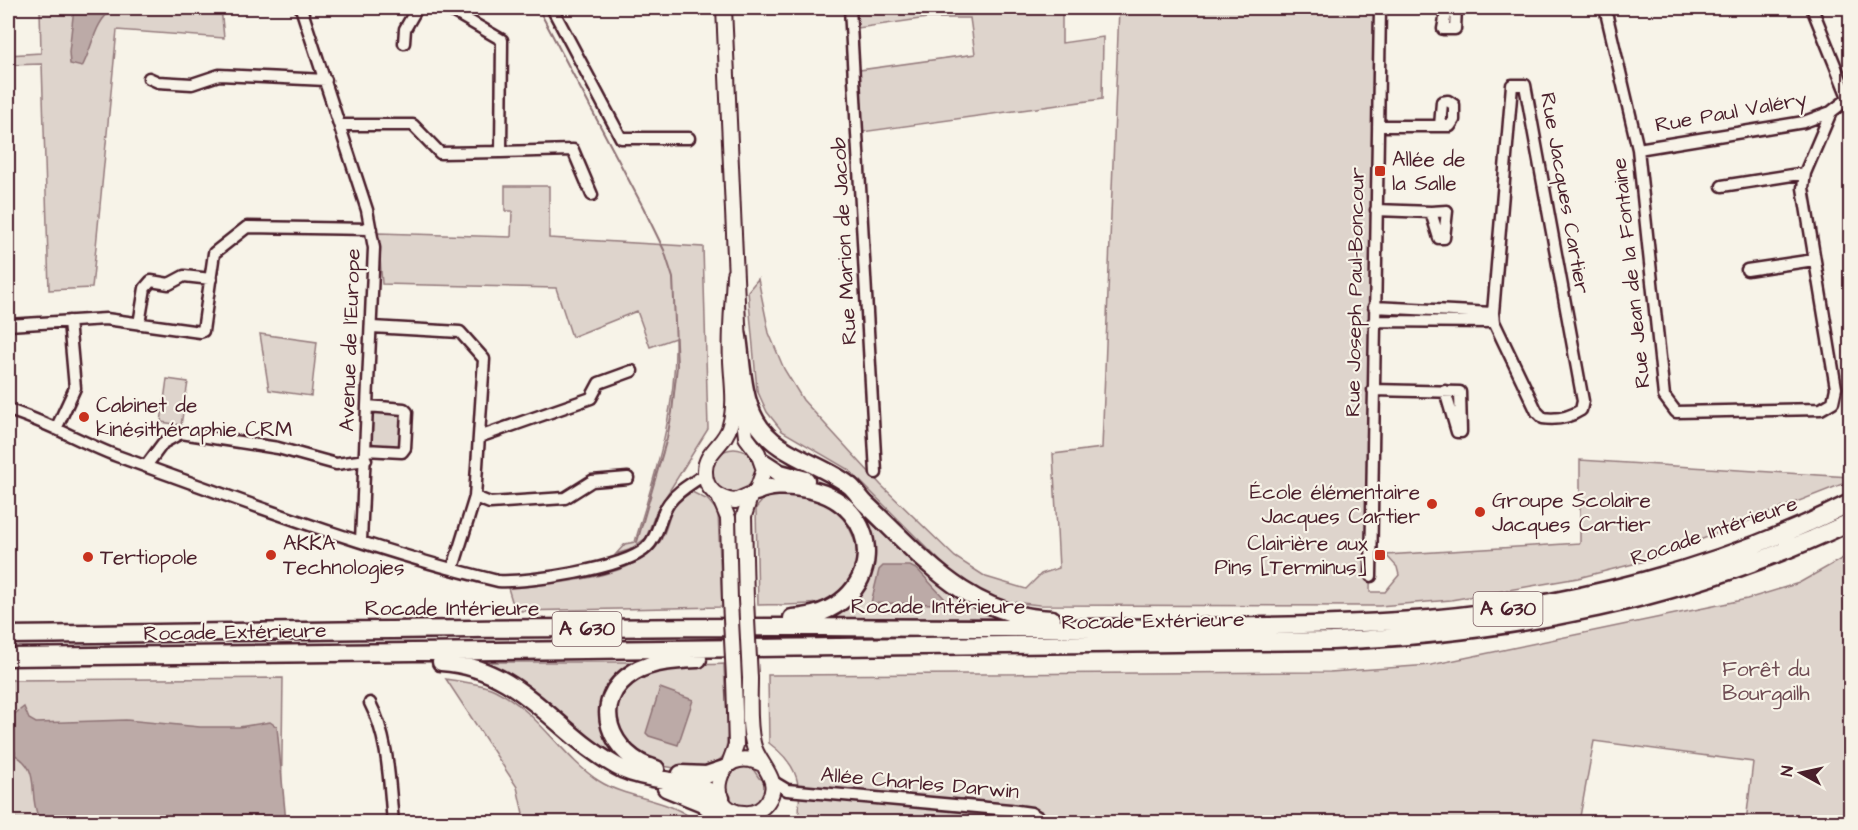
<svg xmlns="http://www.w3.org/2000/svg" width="1858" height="830" font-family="'Architects Daughter',sans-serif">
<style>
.green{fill:#ded4cc;stroke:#947a7c;stroke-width:1.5}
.water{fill:#bcaaa7;stroke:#8e7275;stroke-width:1.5}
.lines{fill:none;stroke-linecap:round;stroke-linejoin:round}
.stream{stroke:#8e7275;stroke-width:2}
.minor-casing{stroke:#4a1f2b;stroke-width:15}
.major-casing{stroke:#4a1f2b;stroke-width:18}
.highway-casing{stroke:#4a1f2b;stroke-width:21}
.minor{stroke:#f7f3e8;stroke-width:10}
.major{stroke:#f7f3e8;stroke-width:14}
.highway{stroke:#f7f3e8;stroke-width:16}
.major-bridge-casing{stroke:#4a1f2b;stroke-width:18;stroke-linecap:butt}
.major-bridge{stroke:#f7f3e8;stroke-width:14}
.poi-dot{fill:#c8321e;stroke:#f7f3e8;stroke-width:2}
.labels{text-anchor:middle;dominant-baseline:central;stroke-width:4.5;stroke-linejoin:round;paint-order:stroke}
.shield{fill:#f7f3e8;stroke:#7e5f64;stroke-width:1.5}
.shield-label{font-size:20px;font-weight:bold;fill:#4a1f2b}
.street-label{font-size:21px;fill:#4a1f2b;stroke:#f7f3e8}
.poi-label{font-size:21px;fill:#4a1f2b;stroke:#f7f3e8;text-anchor:start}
.park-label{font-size:21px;fill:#6f4c53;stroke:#f7f3e8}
</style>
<rect width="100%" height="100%" fill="#f7f3e8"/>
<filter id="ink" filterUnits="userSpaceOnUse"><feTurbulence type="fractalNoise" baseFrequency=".0167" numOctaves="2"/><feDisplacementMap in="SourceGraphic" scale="12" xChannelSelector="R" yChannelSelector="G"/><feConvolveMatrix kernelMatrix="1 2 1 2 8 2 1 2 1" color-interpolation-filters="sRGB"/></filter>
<g filter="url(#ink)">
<!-- green -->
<path class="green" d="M 40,8 L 221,8 L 224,38 L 117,30 L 92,288 L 49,290 L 42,64 L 8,65 L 8,55 L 41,53 Z
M 857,8 L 1062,8 L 1062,43 L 1103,37 L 1102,99 L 862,132 L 860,70 L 975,54 L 970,18 L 927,18 L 858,28 Z
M 1119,8 L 1380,8 L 1370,592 L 1385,592 L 1399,575 L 1397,567 L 1386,555 L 1580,543 L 1580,460 L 1850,477 L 1850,481 L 1649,560 L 1578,578 L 1451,600 L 1379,606 L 1039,605 L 997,600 L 956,577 L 849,470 L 782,431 L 767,412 L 757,390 L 748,291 L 758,279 L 769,333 L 784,369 L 803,400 L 881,485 L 955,557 L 986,577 L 1026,589 L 1041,574 L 1059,568 L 1053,454 L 1102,448 Z
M 505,186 L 549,186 L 549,238 L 703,247 L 708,429 L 656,512 L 646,538 L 629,550 L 616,554 L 625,544 L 635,542 C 655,474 677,410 675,338 L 650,347 L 637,311 L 572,337 L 556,288 L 382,284 L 378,233 L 511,237 L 512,211 L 505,211 Z
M 260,334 L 317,342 L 311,396 L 269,390 Z
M 167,379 L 188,382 L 181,425 L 161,422 Z
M 377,412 L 402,412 L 402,446 L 399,449 L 377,447 L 372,442 L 373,416 Z
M712 471a22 22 0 1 1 44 0a22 22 0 1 1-44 0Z
M 833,490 L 857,505 L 981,608 L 1000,618 L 822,618 L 870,566 Z
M 692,492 L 708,500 L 718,512 L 722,607 L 515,611 L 508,588 C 545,585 638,578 659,543 C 673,521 664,507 692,492 Z
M 790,494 C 802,497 815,498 826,504 C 859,523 870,573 836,597 C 819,608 778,604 758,605 L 756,508 L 767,495 Z
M 1850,554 L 1850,594 L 1845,603 L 1850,615 L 1850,822 L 1746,822 L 1753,762 L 1594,741 L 1579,822 L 799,822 C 800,785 801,767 769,743 L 768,675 L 1330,672 L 1431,665 L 1747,599 L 1799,583 Z
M 471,662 L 642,662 L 607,697 L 632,768 Z
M 724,664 C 724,684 731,736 725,752 C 717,776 658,770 641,758 C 631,750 623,736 615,726 C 616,718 615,705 618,698 C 635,660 690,666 724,664 Z
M 283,678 L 281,822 L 8,822 L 8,680 Z
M 446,679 C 461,682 481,683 495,690 C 538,711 561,756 599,781 C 629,800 670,798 696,822 L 525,822 L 517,787 Z
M 751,766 L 759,778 L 765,780 C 768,823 712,808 727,778 C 732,768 741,766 751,766 Z"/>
<!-- water -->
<path class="water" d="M 74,8 L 115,8 C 94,20 93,47 82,67 L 70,64 L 69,52 Z
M 883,566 L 910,566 L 918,570 L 946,600 L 942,604 L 871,603 L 879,570 Z
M 660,688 L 693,700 L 678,745 L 649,736 L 646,733 Z
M 24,707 L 29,719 L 36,723 L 126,720 L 200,727 L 239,727 L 270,722 L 277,727 L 286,822 L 73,822 L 38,816 C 27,790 44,768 8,751 L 8,719 Z"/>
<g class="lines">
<!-- stream -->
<path class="stream" d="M 538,8 L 643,207 L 664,250 L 673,278 L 677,366 L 672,412 L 667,438 L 637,542
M 8,790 L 8,771 L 15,752"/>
<defs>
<path id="minor" d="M 301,8 L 367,210 L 374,248 L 361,541
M 552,8 L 621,138 L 689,138
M 850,8 L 876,473
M 1447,8 L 1443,29 L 1455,29 L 1456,8
M 1605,8 L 1638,149 L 1664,396 L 1676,412 L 1821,409 L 1833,402 L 1836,388 L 1803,188 L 1805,173 L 1831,112 L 1849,98
M 1812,8 L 1850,102
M 404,43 L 405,29 L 417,8
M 149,78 L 158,82 L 192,84 L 219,75 L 326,80
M 1512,85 L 1525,85 L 1583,401 L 1581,410 C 1570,417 1556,420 1543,418 L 1537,412 L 1494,322 L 1493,313 Z
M 340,125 L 413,125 L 440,153 L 501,152 L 502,40 L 447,8
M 1378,126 L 1450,126 L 1454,120 L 1454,105 L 1448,101 L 1442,102 L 1440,126
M 1638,149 L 1804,122 L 1831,112
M 501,152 L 573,150 L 592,195
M 1722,186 L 1805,173
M 1376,210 L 1431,212 L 1439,238 L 1444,238 L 1447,211 L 1431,212
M 1747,270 L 1814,260
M 1374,307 L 1493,313
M 1374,321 L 1494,322
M 139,324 L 145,288 L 151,281 L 169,284 L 184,276 L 211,279
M 8,325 L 106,319 L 200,332 L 203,331 L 214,253 L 247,227 L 371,229
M 372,327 L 460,332 L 484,359 L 475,497 L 453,568
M 1373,390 L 1460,392 L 1461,432 L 1457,432 L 1445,391
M 8,410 C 46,421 80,442 117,456 C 242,501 369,550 498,581 C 528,583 625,568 646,548 C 659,536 659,517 669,503 C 678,490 693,483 705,474
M 56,429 L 75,388 L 69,321
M 479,437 L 591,398 L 599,383 L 632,371
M 365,450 L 402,452 L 405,448 L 407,412 L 404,409 L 367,406
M 146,466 L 163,443 L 181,433 L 278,448 L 336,464 L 366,460
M 475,497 L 490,503 L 565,498 L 592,481 L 628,478
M 1371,576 L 1380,8
M 370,703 C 389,739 389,782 393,822
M 772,781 L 787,790 L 1010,810 L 1031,813 L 1046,822"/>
<path id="major" d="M 724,8 L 739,346
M 734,274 C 733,303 729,333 731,361 C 732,383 736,404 730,425 C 726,444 704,452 705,472 C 705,490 719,499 735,501 L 756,492 L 764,470 L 758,453 L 746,437 L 741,392
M 719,497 L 728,518 L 730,600
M 746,600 L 744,516 L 750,497
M 750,678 C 750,699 748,723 753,743 C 757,764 783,779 768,801 C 763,809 754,814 744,813 C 702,812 715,741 762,764
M 729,764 L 736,745 L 734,679"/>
<path id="highway" d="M 738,337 C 742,364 742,397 756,421 C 776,456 819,462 849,485 C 856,490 860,499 867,505 C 922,557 969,617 1052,619
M 763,462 L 780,473 L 806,480
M 756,492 C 771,485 785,486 801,488 C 891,500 887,613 792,618
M 8,635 C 279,632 550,626 821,627 C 946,628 1070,629 1195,627 C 1273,626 1351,625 1429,619 C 1573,606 1721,568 1850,503
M 8,657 L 1332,641 C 1513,633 1686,600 1850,522
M 441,662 C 526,668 556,737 624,770 C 656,784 691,777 721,798
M 656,769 C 610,757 587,700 634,672 C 652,661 677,660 698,659
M 681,774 L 706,775 L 724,769
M 666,788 L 703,803 L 724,822"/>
</defs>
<!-- minor casing -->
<use href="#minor" class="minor-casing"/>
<!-- major casing -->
<use href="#major" class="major-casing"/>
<!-- highway casing -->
<use href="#highway" class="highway-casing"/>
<!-- minor -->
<use href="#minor" class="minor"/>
<!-- major -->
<use href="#major" class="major"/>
<!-- highway -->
<use href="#highway" class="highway"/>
<defs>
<path id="major-bridge" d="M 730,600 L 734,679
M 746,600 L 750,678"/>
</defs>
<!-- major-bridge casing -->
<use href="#major-bridge" class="major-bridge-casing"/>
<!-- major-bridge -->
<use href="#major-bridge" class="major-bridge"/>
</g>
</g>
<!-- markers -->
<g class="poi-dot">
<rect x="1374" y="165" width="12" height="12" rx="3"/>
<circle cx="84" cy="417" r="6"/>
<circle cx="1432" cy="504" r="6"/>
<circle cx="1480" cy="512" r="6"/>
<circle cx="271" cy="555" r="6"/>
<rect x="1374" y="549" width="12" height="12" rx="3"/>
<circle cx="88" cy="557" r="6"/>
</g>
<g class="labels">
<!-- shield labels -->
<g class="shield">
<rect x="1473.5" y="592" width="69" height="34" rx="4.5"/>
<rect x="552.5" y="612" width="69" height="34" rx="4.5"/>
</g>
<g class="shield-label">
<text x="1508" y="609">A 630</text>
<text x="587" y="629">A 630</text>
</g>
<!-- street labels -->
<g class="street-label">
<text transform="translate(1731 112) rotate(-10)">Rue Paul Valéry</text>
<text transform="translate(1565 193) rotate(80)">Rue Jacques Cartier</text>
<text transform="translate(844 241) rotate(-93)">Rue Marion de Jacob</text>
<text transform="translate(1631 273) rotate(-96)">Rue Jean de la Fontaine</text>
<text transform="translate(1355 292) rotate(-89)">Rue Joseph Paul-Boncour</text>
<text transform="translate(350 340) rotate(-88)">Avenue de l'Europe</text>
<text transform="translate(1714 531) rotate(-19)">Rocade Intérieure</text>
<text x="938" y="606">Rocade Intérieure</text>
<text x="452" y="608">Rocade Intérieure</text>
<text transform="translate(1153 621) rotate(-1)">Rocade Extérieure</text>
<text transform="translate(235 632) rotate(-1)">Rocade Extérieure</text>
<text transform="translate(920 783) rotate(5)">Allée Charles Darwin</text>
</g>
<!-- poi labels -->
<g class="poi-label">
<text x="1392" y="159">Allée de<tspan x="1392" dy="24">la Salle</tspan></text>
<text x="96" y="405">Cabinet de<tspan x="96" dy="24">kinésithéraphie CRM</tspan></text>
<text x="1420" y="492" text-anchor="end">École élémentaire<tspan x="1420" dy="24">Jacques Cartier</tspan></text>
<text x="1492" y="500">Groupe Scolaire<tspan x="1492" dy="24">Jacques Cartier</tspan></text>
<text x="283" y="543">AKKA<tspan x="283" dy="24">Technologies</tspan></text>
<text x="1368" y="543" text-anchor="end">Clairière aux<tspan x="1368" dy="24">Pins [Terminus]</tspan></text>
<text x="100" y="557">Tertiopole</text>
</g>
<!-- park labels -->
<g class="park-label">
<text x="1766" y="669">Forêt du<tspan x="1766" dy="24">Bourgailh</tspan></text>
</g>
</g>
<!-- margin -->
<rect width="1858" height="830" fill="none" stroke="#f7f3e8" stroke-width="30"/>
<rect x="15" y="15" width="1828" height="800" fill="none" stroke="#4a1f2b" stroke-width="2" filter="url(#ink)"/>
<!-- north arrow -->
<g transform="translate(1801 773) rotate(278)" stroke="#f7f3e8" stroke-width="4.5" paint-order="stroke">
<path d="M0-4.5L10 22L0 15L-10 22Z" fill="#4a1f2b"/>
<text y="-9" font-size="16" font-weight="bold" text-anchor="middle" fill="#4a1f2b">N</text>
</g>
</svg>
